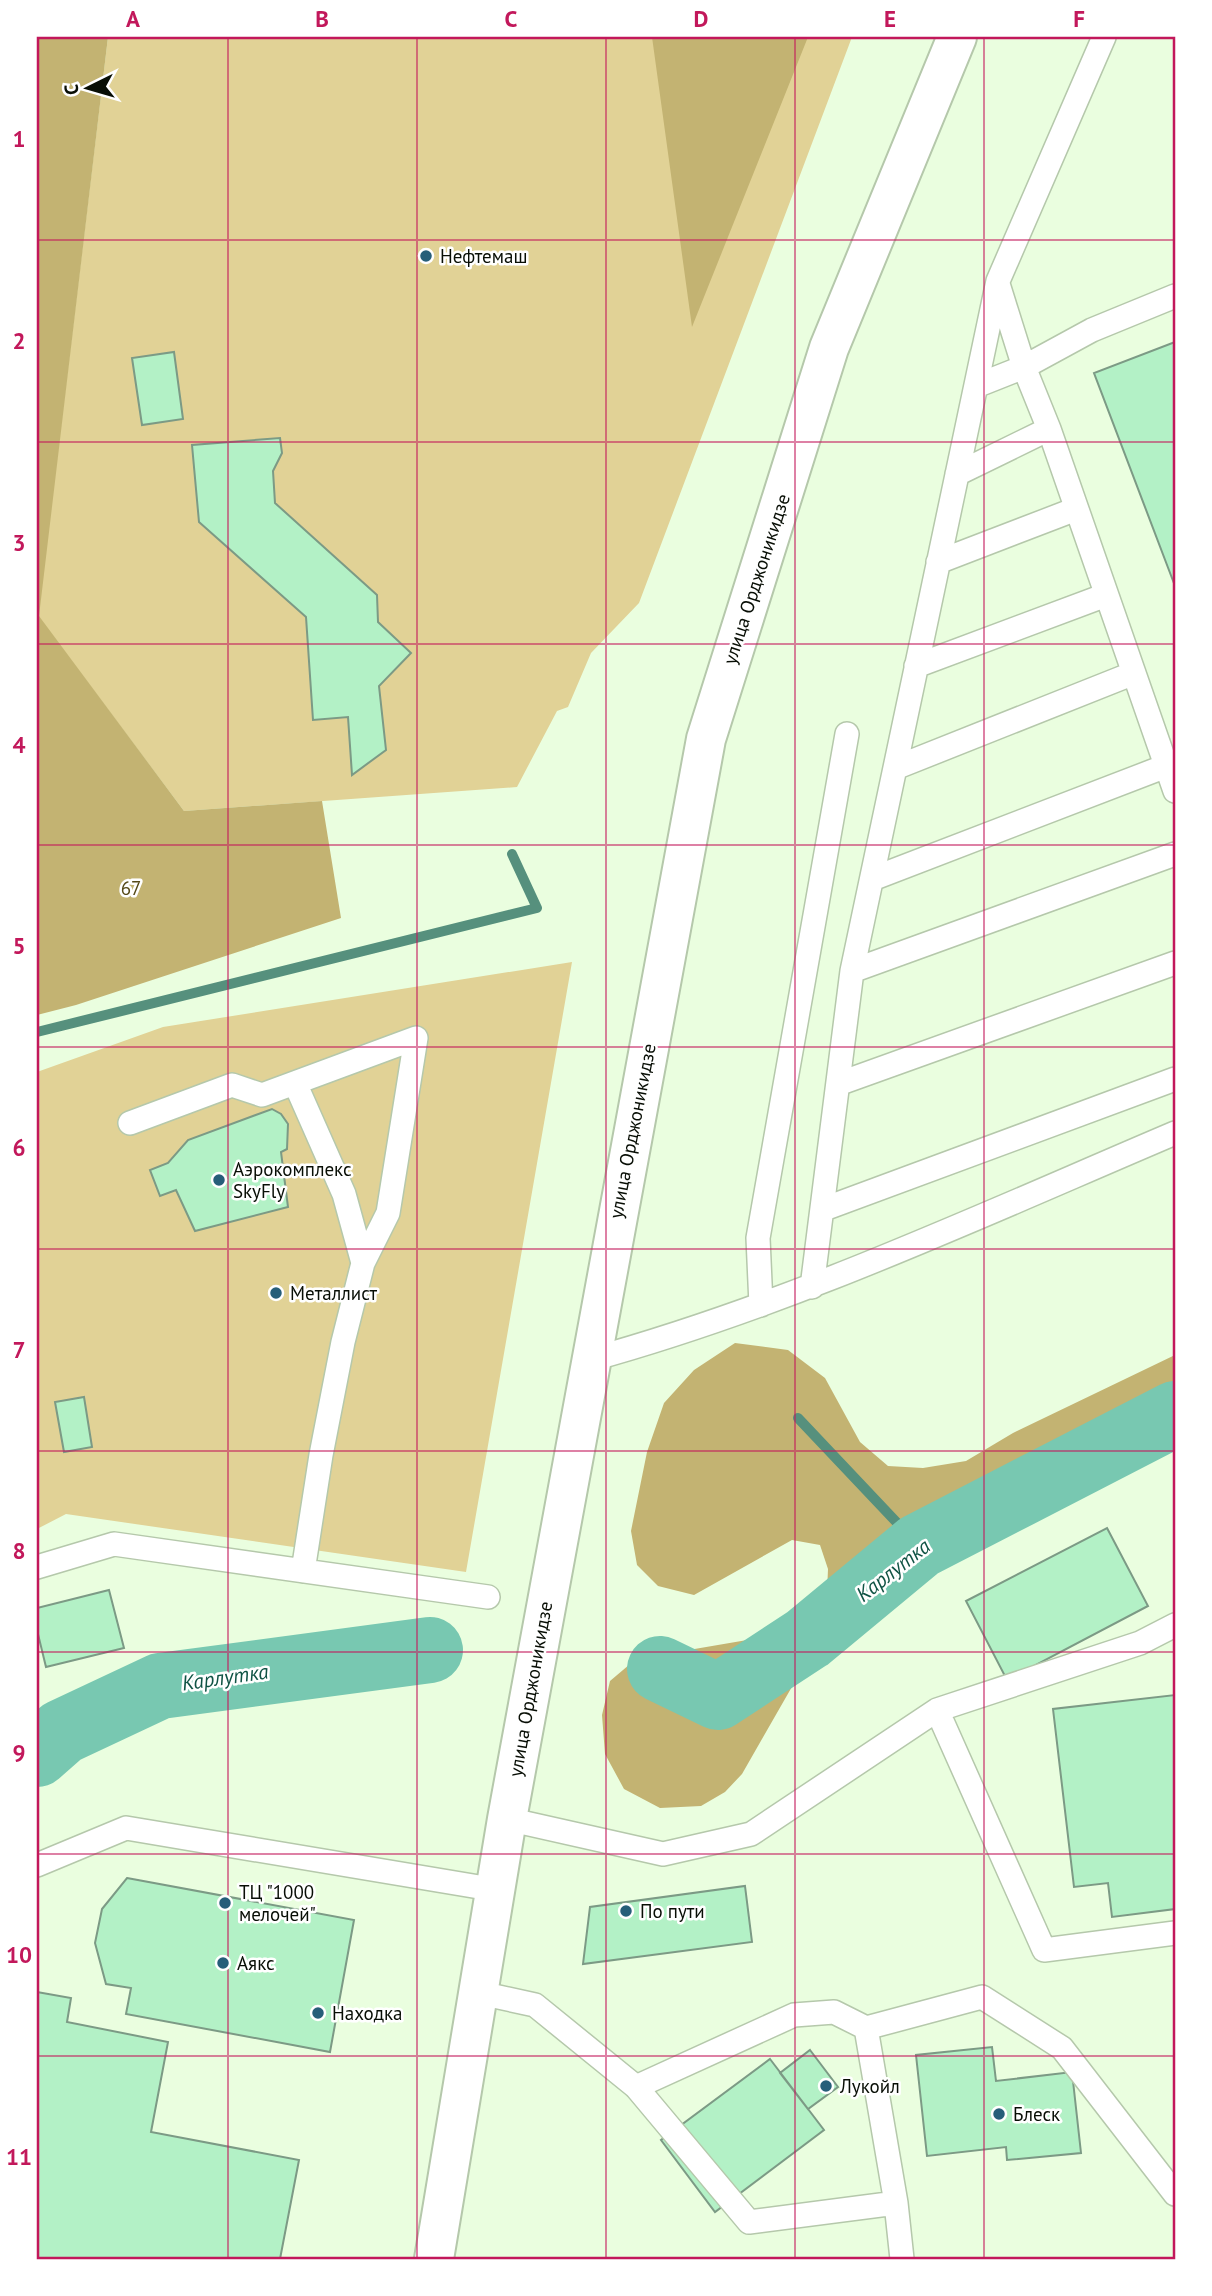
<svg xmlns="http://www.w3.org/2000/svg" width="1212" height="2296" font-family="'PT Sans',sans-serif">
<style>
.green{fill:#e1d296}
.forest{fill:#c3b372}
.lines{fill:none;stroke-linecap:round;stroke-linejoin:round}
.stream{stroke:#56907d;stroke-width:10}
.river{stroke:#78c8b1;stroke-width:66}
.building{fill:#b3f1c6;stroke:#7c9a85;stroke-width:2}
.lane-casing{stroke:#b5c8ab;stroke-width:26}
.primary-casing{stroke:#b5c8ab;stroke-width:42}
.lane{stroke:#fff;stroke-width:23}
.primary{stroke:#fff;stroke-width:38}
.grid{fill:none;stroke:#c2185b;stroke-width:2;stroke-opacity:0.55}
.poi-dot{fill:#265e79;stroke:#fff;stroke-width:2.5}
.labels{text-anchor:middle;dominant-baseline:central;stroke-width:5;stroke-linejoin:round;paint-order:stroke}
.poi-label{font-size:19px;fill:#080e05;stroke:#fff;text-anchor:start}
.street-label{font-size:19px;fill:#080e05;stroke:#fff}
.park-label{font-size:19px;fill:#564a18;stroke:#fff}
.water-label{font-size:21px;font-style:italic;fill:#0f5344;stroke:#fff}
.neatline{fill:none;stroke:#c2185b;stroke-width:2.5}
.grid-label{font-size:23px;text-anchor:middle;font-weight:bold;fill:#c2185b}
</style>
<rect width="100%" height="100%" fill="#eafedf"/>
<!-- green -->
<path class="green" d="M 108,37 L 852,37 L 639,603 L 591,653 L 568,707 L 557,711 L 517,787 L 184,811 L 38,616 Z
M 572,962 L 466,1572 L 66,1514 L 37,1529 L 37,1072 L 163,1027 Z"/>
<!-- forest -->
<path class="forest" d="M 37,37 L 108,37 L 39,616 L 184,811 L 322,801 L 341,918 L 76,1005 L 37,1015 Z
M 652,37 L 808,37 L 692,327 Z
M 735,1343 L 788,1350 L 825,1378 L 860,1442 L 888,1466 L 923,1468 L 966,1461 L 1013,1433 L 1175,1355 L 1175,1448 L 933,1569 L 827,1646 L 797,1678 L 742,1774 L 725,1792 L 701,1806 L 660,1808 L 624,1789 L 605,1754 L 602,1715 L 610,1681 L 636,1659 L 753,1639 L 807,1611 L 827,1593 L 828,1569 L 820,1545 L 792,1540 L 694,1595 L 658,1586 L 637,1565 L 631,1531 L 647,1452 L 664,1403 L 694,1370 Z"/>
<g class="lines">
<!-- stream -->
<path class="stream" d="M 37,1032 L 537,908 L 512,854
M 798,1418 L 919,1546"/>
<!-- river -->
<path class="river" d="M 660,1669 L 718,1697 L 808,1638 L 919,1546 L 1175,1414
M 37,1754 L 62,1732 L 160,1686 L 430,1650"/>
</g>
<!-- building -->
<path class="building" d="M 1175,342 L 1175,586 L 1094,373 Z
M 174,352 L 183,419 L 142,425 L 132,358 Z
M 280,438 L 282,453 L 273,471 L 275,503 L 377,595 L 378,622 L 411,653 L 379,686 L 386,750 L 352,775 L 348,717 L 313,720 L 306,617 L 199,522 L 192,445 Z
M 272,1109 L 281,1114 L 288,1124 L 287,1149 L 281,1152 L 288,1207 L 195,1231 L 176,1190 L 160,1196 L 150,1170 L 168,1163 L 188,1140 Z
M 84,1397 L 92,1447 L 64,1452 L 55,1402 Z
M 1107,1528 L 1148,1606 L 1007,1680 L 966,1601 Z
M 109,1590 L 124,1648 L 46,1667 L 37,1630 L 37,1608 Z
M 1175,1695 L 1175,1909 L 1112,1917 L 1108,1883 L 1074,1887 L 1053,1709 Z
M 127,1878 L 354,1920 L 330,2052 L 126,2014 L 131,1988 L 106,1984 L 95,1943 L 102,1909 Z
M 745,1886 L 752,1942 L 583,1964 L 590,1907 Z
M 37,1992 L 71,1998 L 67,2022 L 168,2042 L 151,2132 L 299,2160 L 280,2259 L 37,2259 Z
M 992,2047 L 996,2081 L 1072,2072 L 1081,2153 L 1007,2160 L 1006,2147 L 927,2156 L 916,2055 Z
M 810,2050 L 838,2087 L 808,2109 L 780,2073 Z
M 770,2059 L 824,2130 L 715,2212 L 661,2140 Z"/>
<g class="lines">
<defs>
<path id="lane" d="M 998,284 L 1024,367 L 1049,429 L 1175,791
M 976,386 L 1024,367 L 1092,330 L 1175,296
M 957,474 L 1049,429
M 938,562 L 1076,509
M 916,666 L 1106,595
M 895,768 L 1134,673
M 872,879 L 1166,766
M 852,971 L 1175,854
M 295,1083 L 344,1194 L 363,1263
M 838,1084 L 1175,963
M 130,1123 L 232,1085 L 262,1095 L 416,1038 L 388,1213 L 363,1263 L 343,1342 L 321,1455 L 303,1571
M 824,1209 L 1175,1079
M 812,1287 L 852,971 L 998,281 L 1104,37
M 761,1305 L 758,1238 L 847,734
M 589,1360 C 792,1304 982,1215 1175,1133
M 37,1567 L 114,1544 L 488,1597
M 937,1710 L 1044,1950 L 1175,1933
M 507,1819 L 663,1854 L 751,1834 L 937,1710 L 1140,1643 L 1175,1625
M 37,1865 L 126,1828 L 497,1890
M 480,1993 L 535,2005 L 636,2087 L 749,2222 L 896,2203 L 902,2259
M 866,2028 L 982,1997 L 1062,2048 L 1175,2194
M 636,2087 L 794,2015 L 834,2012 L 866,2028 L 896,2203"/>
<path id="primary" d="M 434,2259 L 507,1819 L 706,739 L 829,348 L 957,37"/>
</defs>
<!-- lane casing -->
<use href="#lane" class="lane-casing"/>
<!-- primary casing -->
<use href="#primary" class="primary-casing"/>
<!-- lane -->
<use href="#lane" class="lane"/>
<!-- primary -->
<use href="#primary" class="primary"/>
</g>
<!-- grid -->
<path class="grid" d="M 228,37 L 228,2259M 417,37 L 417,2259M 606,37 L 606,2259M 795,37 L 795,2259M 984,37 L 984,2259M 37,240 L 1175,240M 37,442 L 1175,442M 37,644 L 1175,644M 37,845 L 1175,845M 37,1047 L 1175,1047M 37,1249 L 1175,1249M 37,1451 L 1175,1451M 37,1652 L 1175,1652M 37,1854 L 1175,1854M 37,2056 L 1175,2056"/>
<!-- markers -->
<g class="poi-dot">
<circle cx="426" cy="256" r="7"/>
<circle cx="219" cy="1180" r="7"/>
<circle cx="276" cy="1293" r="7"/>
<circle cx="225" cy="1903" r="7"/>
<circle cx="626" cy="1911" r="7"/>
<circle cx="223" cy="1963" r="7"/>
<circle cx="318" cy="2013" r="7"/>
<circle cx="826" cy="2086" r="7"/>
<circle cx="999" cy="2114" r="7"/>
</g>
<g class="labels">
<!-- poi labels -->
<g class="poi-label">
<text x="440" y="256">Нефтемаш</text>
<text x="233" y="1169">Аэрокомплекс<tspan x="233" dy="22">SkyFly</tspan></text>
<text x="290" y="1293">Металлист</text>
<text x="239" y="1892">ТЦ "1000<tspan x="239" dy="22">мелочей"</tspan></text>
<text x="640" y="1911">По пути</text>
<text x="237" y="1963">Аякс</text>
<text x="332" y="2013">Находка</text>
<text x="840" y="2086">Лукойл</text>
<text x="1013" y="2114">Блеск</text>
</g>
<!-- street labels -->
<g class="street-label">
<text transform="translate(756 579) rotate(-72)">улица Орджоникидзе</text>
<text transform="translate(632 1131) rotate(-79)">улица Орджоникидзе</text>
<text transform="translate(530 1689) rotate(-80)">улица Орджоникидзе</text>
</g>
<!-- park labels -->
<g class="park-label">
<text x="131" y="888">67</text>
</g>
<!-- water labels -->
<g class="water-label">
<text transform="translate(893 1570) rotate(-38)">Карлутка</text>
<text transform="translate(225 1677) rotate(-8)">Карлутка</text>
</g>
</g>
<!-- border -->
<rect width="1212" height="2296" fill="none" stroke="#ffffff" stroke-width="77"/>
<!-- north arrow -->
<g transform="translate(88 88) rotate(265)" stroke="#ffffff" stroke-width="5" paint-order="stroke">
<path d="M0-5L12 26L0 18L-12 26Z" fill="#080e05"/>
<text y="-10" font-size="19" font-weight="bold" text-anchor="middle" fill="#080e05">С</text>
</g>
<rect x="38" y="38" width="1136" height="2220" class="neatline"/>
<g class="grid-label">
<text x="133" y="27">A</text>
<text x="322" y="27">B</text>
<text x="511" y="27">C</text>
<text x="701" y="27">D</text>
<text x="890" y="27">E</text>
<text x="1079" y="27">F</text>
<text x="19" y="147">1</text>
<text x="19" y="349">2</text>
<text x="19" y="551">3</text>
<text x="19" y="753">4</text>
<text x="19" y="954">5</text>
<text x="19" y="1156">6</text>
<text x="19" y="1358">7</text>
<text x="19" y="1559">8</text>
<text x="19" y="1761">9</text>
<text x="19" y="1963">10</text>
<text x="19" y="2165">11</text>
</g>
</svg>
